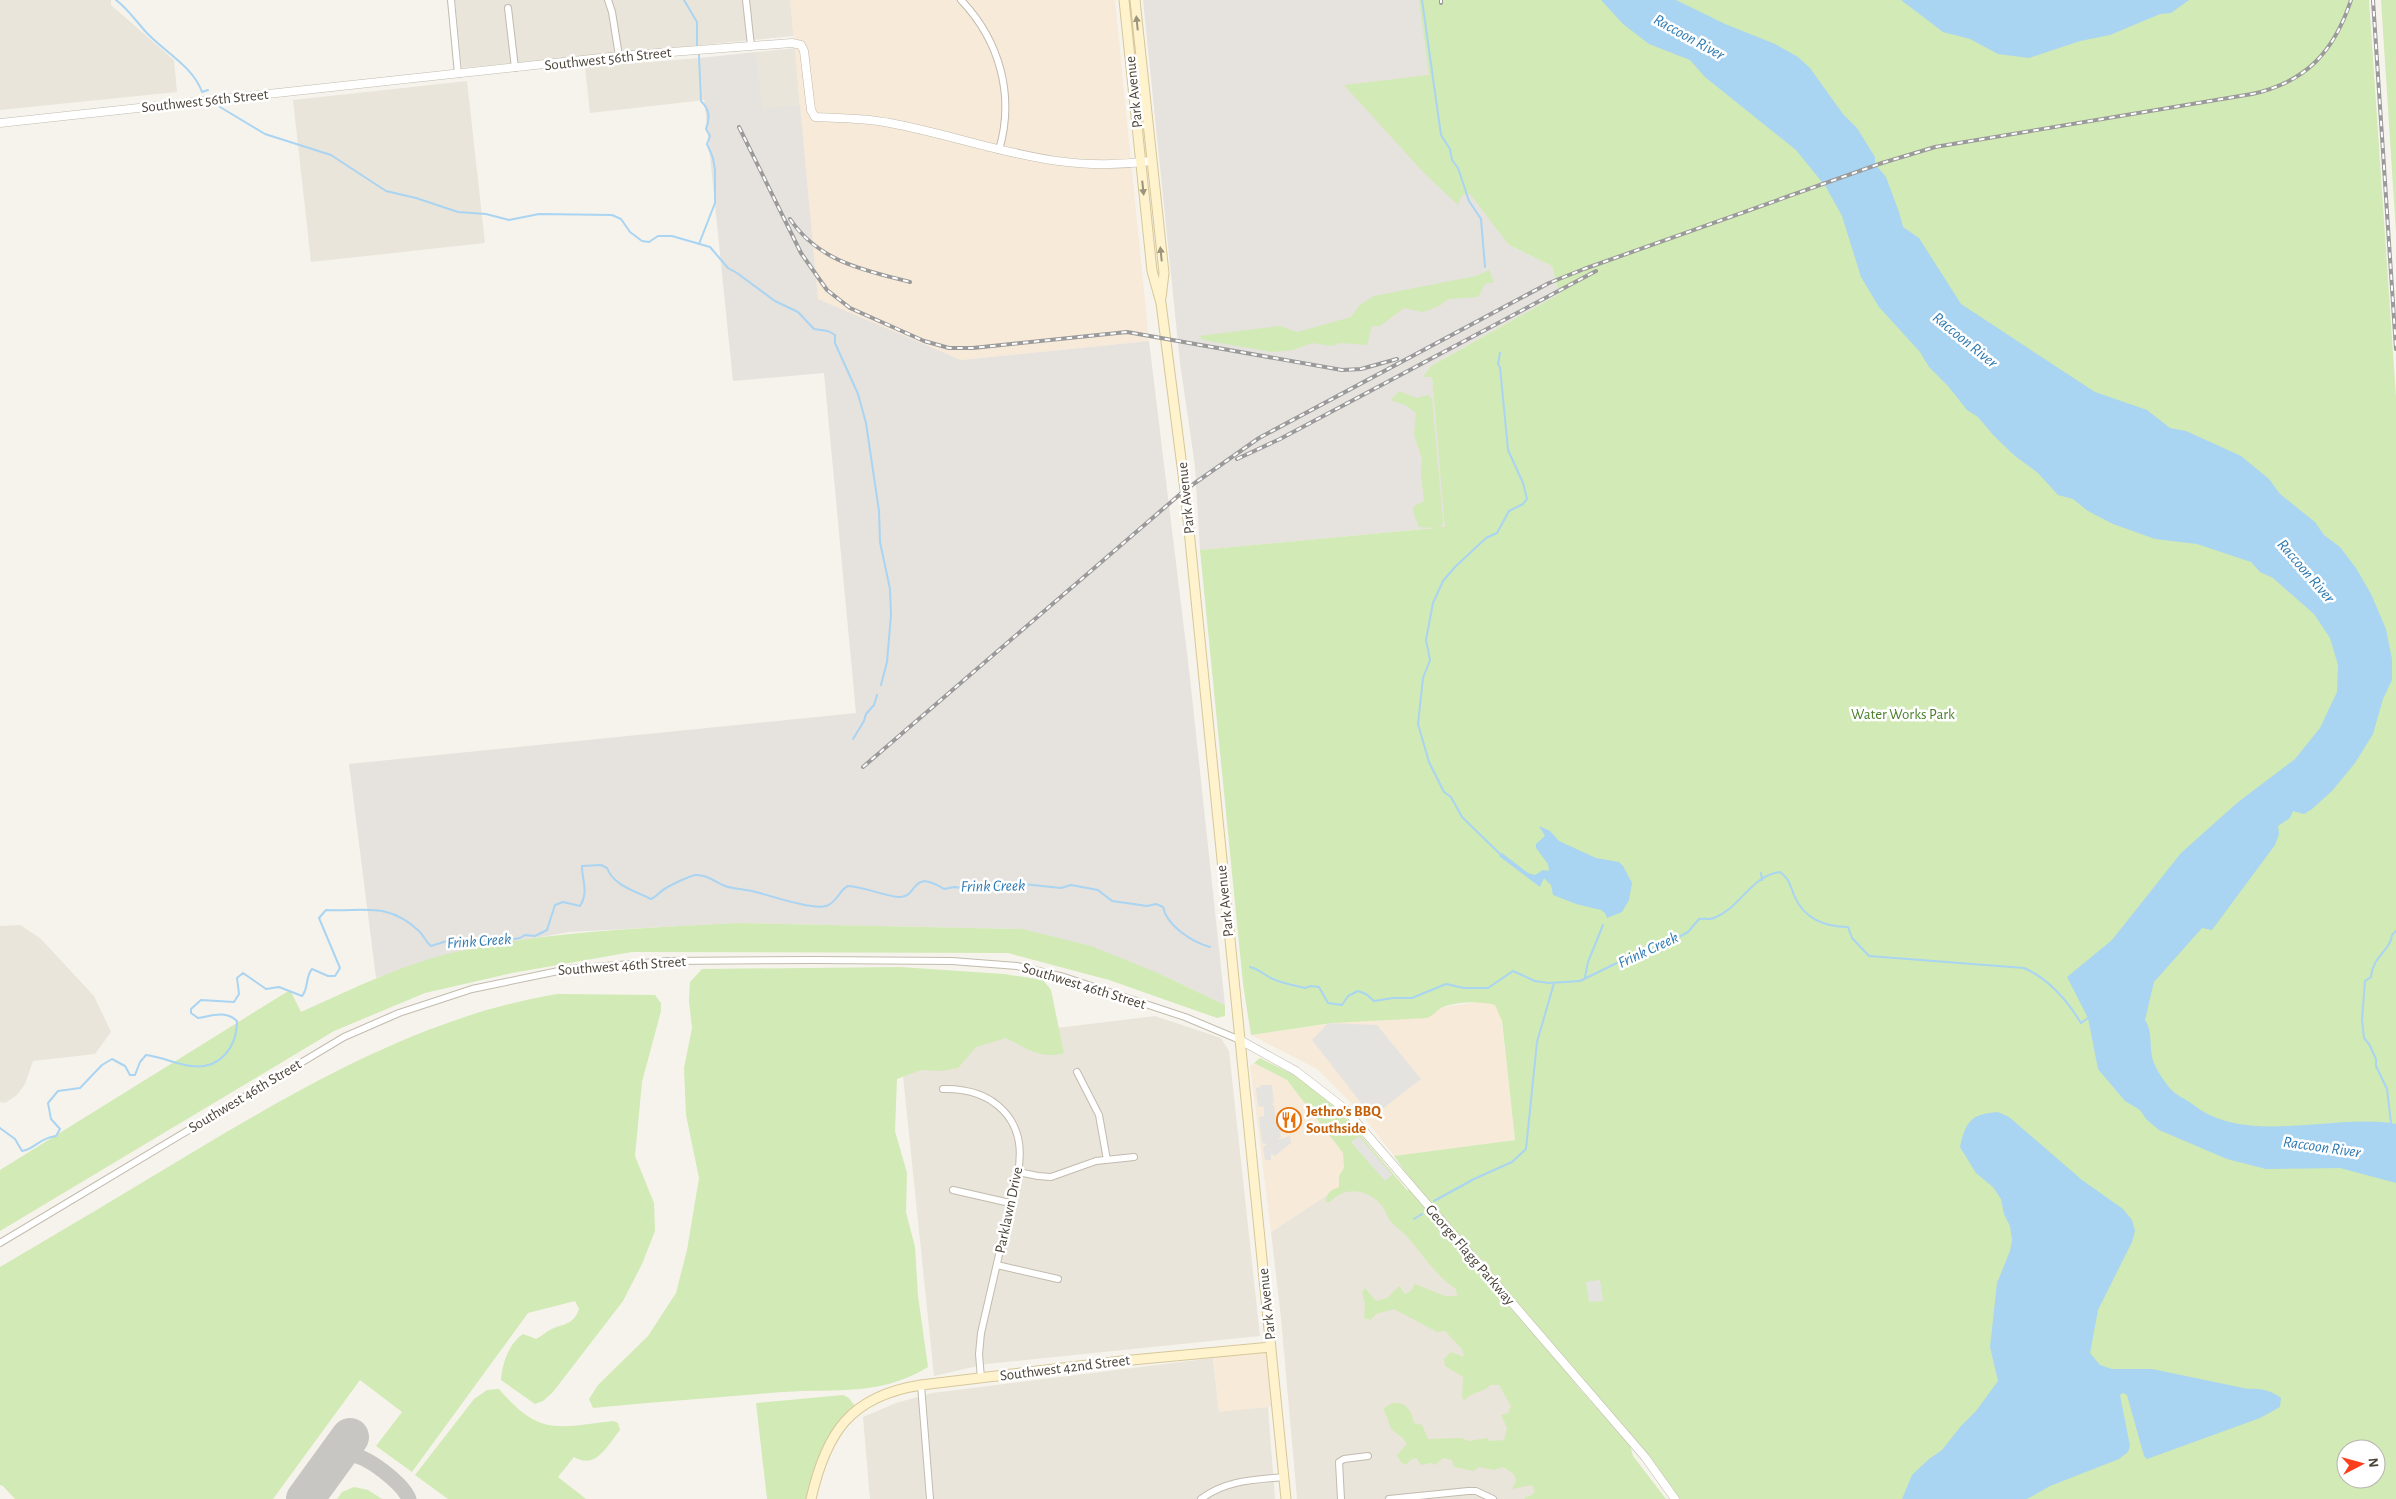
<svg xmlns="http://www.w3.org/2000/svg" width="2396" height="1499" font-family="'Alegreya Sans',sans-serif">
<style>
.residential{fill:#eae5da}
.commercial{fill:#f7ead8}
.industrial{fill:#e6e2dd}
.green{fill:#d2eab5;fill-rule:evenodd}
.parking{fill:#e5e3e0}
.water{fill:#a9d4f2}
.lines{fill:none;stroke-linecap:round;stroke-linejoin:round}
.stream{stroke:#a9d4f2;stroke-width:2}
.taxiway{stroke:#c8c6c3;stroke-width:15}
.runway{stroke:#c8c6c3;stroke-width:38}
.minor-casing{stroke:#c2bbae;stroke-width:8}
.tertiary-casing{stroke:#c2bbae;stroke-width:9}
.secondary-casing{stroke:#d6c79b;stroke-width:11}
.minor{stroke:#fff;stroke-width:6}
.tertiary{stroke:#fff;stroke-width:8}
.secondary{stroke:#fff3cd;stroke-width:9}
.rail-casing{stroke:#9a9a9a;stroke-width:4}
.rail{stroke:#fff;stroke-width:2;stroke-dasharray:5.5;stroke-linecap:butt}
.oneway{fill:#9c937c}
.labels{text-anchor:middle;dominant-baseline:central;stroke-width:5;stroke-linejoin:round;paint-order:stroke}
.street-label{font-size:15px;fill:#4b4439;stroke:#fff}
.park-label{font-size:15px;fill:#4a7f2a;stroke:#fff}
.food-label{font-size:15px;font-weight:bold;fill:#c56008;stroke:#fff;text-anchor:start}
.water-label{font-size:16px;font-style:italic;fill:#2e7ab2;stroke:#fff}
</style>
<rect width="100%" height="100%" fill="#f6f3ec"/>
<!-- residential -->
<path class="residential" d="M 0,0 L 111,0 L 111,5 L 174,60 L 177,92 L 0,110 Z
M 455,0 L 790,0 L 794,36 L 462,68 Z
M 795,48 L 800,105 L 763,109 L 756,52 Z
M 700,58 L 705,100 L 590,113 L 585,67 Z
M 467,81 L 485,243 L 311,262 L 293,100 Z
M 20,925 L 40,938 L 94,996 L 111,1032 L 95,1054 L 33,1061 L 25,1084 L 17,1095 L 5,1103 L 0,1102 L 0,926 Z
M 1155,1016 L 1221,1038 L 1229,1051 L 1260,1336 L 986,1364 L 934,1376 L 900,1047 Z
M 1359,1174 L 1635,1499 L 1297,1499 L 1281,1318 L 1271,1232 Z
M 1213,1358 L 1219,1411 L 1268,1407 L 1275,1499 L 870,1499 L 863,1417 L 896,1403 L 932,1393 Z"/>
<!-- commercial -->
<path class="commercial" d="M 790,0 L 1115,0 L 1149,341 L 961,360 L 818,299 Z
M 1499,999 L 1515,1140 L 1394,1156 L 1359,1111 L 1317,1069 L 1251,1035 Z
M 1254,1063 L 1287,1080 L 1359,1174 L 1271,1232 L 1250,1066 Z
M 1271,1347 L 1277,1406 L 1219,1412 L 1213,1353 Z"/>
<!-- industrial -->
<path class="industrial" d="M 1143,0 L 1433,0 L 1509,245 L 1552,266 L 1559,294 L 1431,366 L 1446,527 L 1200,550 L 1195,466 L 1180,363 Z
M 756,52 L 763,108 L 800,105 L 818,299 L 961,360 L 1149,341 L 1190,678 L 1225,1005 L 1158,973 L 1022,929 L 737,923 L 570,932 L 463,950 L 376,978 L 349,764 L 856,713 L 824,373 L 733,381 L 700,58 Z"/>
<!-- green -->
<path class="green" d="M 1419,0 L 2369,0 L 2396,397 L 2396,1499 L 1679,1499 L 1646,1453 L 1418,1190 L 1394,1156 L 1515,1140 L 1502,1021 L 1495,1005 C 1480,1001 1458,1001 1443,1007 C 1436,1010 1434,1016 1426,1018 L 1332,1023 L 1251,1035 L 1243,984 L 1200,550 L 1435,528 L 1419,527 L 1413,512 L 1413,507 L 1424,501 L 1421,475 L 1422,459 L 1414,435 L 1416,413 L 1407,406 L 1391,400 L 1399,391 L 1416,398 L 1429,395 L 1432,400 L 1443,521 L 1442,526 L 1436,527 L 1445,527 L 1432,377 L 1423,377 L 1431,366 L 1559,294 L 1552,266 L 1509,245 L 1470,194 L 1462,195 L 1458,205 L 1424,173 L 1344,85 L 1429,75 ZM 2346,1449 L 2376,1449 L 2376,1479 L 2346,1479 Z
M 2381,0 L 2396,0 L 2396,233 Z
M 1489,270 L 1494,282 L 1485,284 L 1478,297 L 1449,299 L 1439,306 L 1423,312 L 1404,308 L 1380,326 L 1372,326 L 1367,345 L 1340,343 L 1332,346 L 1312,343 L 1293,350 L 1272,352 L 1203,340 L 1199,336 L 1280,326 L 1296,332 L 1305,330 L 1351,317 L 1360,305 L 1374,296 L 1476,276 Z
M 737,923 L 1022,929 L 1091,946 L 1158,973 L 1225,1005 L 1225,1016 L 1217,1018 L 1109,980 L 1008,953 L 632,952 L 512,973 L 425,993 L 334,1031 L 0,1231 L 0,1170 L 290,990 L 301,1012 C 354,988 407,962 464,950 C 554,931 645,928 737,923 Z
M 900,967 L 1004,974 L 1043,980 L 1051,990 L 1064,1053 C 1041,1060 1026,1048 1006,1038 L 976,1047 L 958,1068 L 941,1071 L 921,1070 L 897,1079 L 895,1131 L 907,1173 L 906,1212 L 915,1247 L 918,1296 L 928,1367 C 879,1397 837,1388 783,1392 C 720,1397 656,1402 593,1408 L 589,1399 L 598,1385 L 648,1336 L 676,1293 L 687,1250 L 699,1178 L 686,1115 L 684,1068 L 692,1028 L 689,1001 L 690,982 L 702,969 Z
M 557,994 L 655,995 L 661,1003 L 661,1011 L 642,1082 L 635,1156 L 654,1203 L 655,1231 L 642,1264 L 623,1301 L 553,1392 L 543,1401 L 535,1404 L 501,1380 C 502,1364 509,1343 523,1334 L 536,1339 C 542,1336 548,1330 554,1328 C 568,1323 574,1323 579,1309 L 575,1301 L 528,1313 L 412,1472 L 376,1446 L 402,1412 L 360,1380 L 273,1499 L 15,1499 L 3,1486 L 0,1485 L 0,1267 C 66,1228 132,1189 198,1149 C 311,1082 426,1016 557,994 Z
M 1260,1058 L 1296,1076 L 1341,1112 L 1407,1190 L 1410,1190 L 1493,1285 L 1502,1300 L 1535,1332 L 1579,1388 L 1630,1445 L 1633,1456 L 1666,1499 L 1525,1499 L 1525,1497 L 1530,1496 L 1535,1492 L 1532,1485 L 1512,1489 L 1516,1481 L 1514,1474 L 1503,1467 L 1494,1470 L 1479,1467 L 1474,1471 L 1454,1467 L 1452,1460 L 1443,1458 L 1435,1465 L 1431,1463 L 1421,1465 L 1416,1458 L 1410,1460 L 1406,1465 L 1401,1462 L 1397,1455 L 1407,1444 C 1400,1431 1392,1436 1388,1420 C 1387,1415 1384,1414 1384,1408 C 1400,1396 1411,1406 1414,1423 L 1422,1425 L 1428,1439 L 1461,1438 L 1469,1441 L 1487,1438 L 1489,1441 L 1504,1440 L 1507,1428 L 1501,1415 L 1508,1413 L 1511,1406 L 1499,1385 L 1490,1385 C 1484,1393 1471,1391 1464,1401 L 1462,1397 L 1463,1377 L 1445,1366 L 1444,1359 L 1451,1352 L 1464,1357 L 1462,1349 L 1445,1331 L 1437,1332 L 1394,1309 L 1376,1314 L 1371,1320 L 1364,1318 L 1365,1304 L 1362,1292 L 1365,1288 L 1376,1301 L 1387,1298 L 1399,1286 L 1405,1294 L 1411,1291 L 1415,1284 L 1445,1296 L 1457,1296 L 1456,1289 C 1438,1278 1423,1255 1409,1239 C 1404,1233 1398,1229 1392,1223 C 1388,1219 1386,1212 1383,1207 C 1369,1189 1345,1185 1330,1202 L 1326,1202 C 1326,1193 1331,1190 1339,1187 L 1339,1176 L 1344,1168 L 1343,1153 L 1287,1080 L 1254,1063 Z
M 499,1389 C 540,1437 557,1427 613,1421 L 618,1423 L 620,1430 C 607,1446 596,1470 574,1457 L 558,1477 L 586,1499 L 448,1499 L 415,1475 L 474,1399 L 487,1390 Z
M 843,1395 L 849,1398 L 858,1410 L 833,1436 L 811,1499 L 767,1499 L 756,1403 Z
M 354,1487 L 368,1490 L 382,1499 L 337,1499 L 342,1492 Z"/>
<!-- parking -->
<path class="parking" d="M 1328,1023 L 1377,1025 L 1421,1079 L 1372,1117 L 1312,1040 Z
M 1261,1085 L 1272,1085 L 1274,1103 L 1269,1104 L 1274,1105 L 1276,1122 L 1280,1122 L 1281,1137 L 1277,1140 L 1290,1136 L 1291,1143 L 1275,1156 L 1271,1153 L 1271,1160 L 1265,1160 L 1263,1147 L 1267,1144 L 1262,1143 L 1259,1117 L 1264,1116 L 1264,1107 L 1258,1106 L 1256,1088 L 1260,1087 Z
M 1359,1136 L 1392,1175 L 1385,1181 L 1351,1142 Z
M 1600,1280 L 1603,1301 L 1589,1302 L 1586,1282 Z"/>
<!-- water -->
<path class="water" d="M 1601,0 L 1676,0 L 1725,24 L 1775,44 L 1798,57 L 1810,68 L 1843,114 L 1857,128 L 1875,157 L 1875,164 L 1886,177 L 1899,212 L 1903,227 L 1919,238 L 1961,304 L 2095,392 L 2147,410 L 2170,428 L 2186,431 L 2241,456 L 2269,479 L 2280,494 L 2315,522 L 2324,535 L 2340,547 L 2356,568 L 2371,594 L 2386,629 L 2392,659 L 2392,680 L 2383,699 L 2373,734 L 2355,763 L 2332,791 L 2312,809 L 2304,814 L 2293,811 L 2290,818 L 2278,826 L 2279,834 L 2275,845 L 2212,930 L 2202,928 L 2154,982 L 2145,1020 C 2154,1034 2148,1048 2154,1063 C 2157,1071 2163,1079 2168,1086 C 2177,1097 2185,1098 2195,1106 C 2248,1146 2334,1113 2396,1124 L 2396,1183 L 2340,1168 L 2266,1169 L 2227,1159 L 2159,1130 L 2146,1119 L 2140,1110 L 2125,1101 L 2098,1069 L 2088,1018 L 2067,977 L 2112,940 L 2181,853 L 2237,803 L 2295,759 L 2320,728 L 2337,692 L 2338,665 L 2330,638 L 2314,614 L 2273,578 L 2260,572 L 2251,562 L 2197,544 L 2155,539 L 2113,524 L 2088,511 L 2073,499 L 2058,495 L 2038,473 L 2015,456 L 1994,436 L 1978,417 L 1967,410 L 1948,386 L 1929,367 L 1920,352 L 1879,307 L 1861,277 L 1842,216 L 1826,187 L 1796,150 L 1705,77 L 1690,60 L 1649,44 L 1623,24 Z
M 1901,0 L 2189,0 L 2171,13 L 2160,14 L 2110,35 L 2080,41 L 2029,58 L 1998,54 L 1970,39 L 1943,32 Z
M 1539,826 L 1550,831 L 1559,841 L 1596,858 L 1619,862 L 1623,866 L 1632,883 L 1629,900 L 1622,912 L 1607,918 L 1605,913 L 1601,910 L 1576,904 L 1553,895 L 1551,885 L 1544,878 L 1540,887 L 1499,856 L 1502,853 L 1528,873 L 1535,875 L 1543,870 L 1549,871 L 1548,864 L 1536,848 L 1536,844 L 1545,836 Z
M 1998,1112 L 2009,1117 L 2082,1180 L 2123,1209 L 2132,1220 L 2135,1231 L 2132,1242 L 2098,1310 L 2090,1353 L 2100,1365 L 2112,1369 L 2152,1369 L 2248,1389 C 2260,1388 2272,1391 2281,1398 L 2280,1407 L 2260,1418 L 2147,1459 L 2144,1456 L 2127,1395 L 2123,1393 L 2120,1395 L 2130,1446 L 2128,1452 L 2119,1459 L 2050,1486 L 2027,1499 L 1902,1499 L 1912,1475 L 1929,1459 L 1942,1450 L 1961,1426 L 1976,1411 L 1998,1381 L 1990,1347 L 1997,1283 L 2010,1251 L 2012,1240 L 2010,1226 L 2004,1214 L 2001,1199 L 1993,1187 L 1976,1173 L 1960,1147 C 1966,1121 1971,1114 1998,1112 Z"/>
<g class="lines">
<!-- stream -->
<path class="stream" d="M 116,0 C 128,9 135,20 146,32 C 163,51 193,66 202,92 L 208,90
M 684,0 L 697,22 L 697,45
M 1422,0 L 1441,135 L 1450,149 L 1452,160 L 1458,168 L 1469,201 L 1481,219 L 1485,267
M 699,55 L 701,101 C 710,110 710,118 706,129 L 710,136 L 707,144 L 713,158 L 715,170 L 715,203 L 699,244
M 220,107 L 265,134 L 331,155 L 386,191 L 416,198 L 458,212 L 486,214 L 509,220 L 539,214 L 612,215 L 621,219 L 630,232 L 642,241 L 649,242 L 658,236 L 672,236 L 710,247 L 728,268 L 737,273 L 775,301 L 798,312 L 814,329 L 828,331 L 835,335 L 835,343 L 858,394 L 866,423 L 879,511 L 880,542 L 890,589 L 891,615 L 887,662 L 881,685
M 1500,353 L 1498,364 L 1500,367 L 1508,450 L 1523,483 L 1527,499 L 1523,504 L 1509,511 L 1497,533 L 1486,538 L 1455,567 L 1443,581 L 1433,603 L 1426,640 L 1430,660 L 1423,678 L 1418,724 L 1429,762 L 1444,792 L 1451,797 L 1462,817 L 1500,854
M 853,739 L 864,721 L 866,714 L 874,705 L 877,695
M 1761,873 L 1762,880
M 1250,967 C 1258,969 1262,973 1269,977 C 1279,983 1294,985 1305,988 L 1311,986 L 1319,987 L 1328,1003 L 1342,1005 L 1348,996 L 1358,991 L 1366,994 L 1374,1001 L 1393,998 L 1412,998 L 1446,984 L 1464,988 L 1488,988 L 1513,971 L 1535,981 L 1549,983 L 1580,981 L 1629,957 L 1664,945 L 1688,932 L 1699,919 C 1704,918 1710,920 1714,918 C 1740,908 1752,875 1780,872 C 1789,878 1790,885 1794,895 C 1803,918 1824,927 1848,927 L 1852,938 L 1869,956 L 2024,968 C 2049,979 2067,1000 2081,1023 L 2088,1018
M 1585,977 L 1588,962 L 1603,925
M 2391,1123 L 2387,1089 L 2376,1066 L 2376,1059 L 2369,1044 L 2364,1038 L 2362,1020 L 2365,981 L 2371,977 C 2372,957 2391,950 2392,935 L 2396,931
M 0,1128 L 15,1139 L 22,1151 C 35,1149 39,1138 56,1136 L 60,1129 L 51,1119 L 48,1103 L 58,1091 L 80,1088 L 102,1065 L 112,1059 L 125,1066 L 130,1075 L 135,1075 L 140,1062 L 146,1055 C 162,1057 176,1064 191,1066 C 220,1070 237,1047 237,1021 C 225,1010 212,1016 198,1018 L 191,1013 L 191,1009 L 201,1000 L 234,1002 L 239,994 L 237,978 L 243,973 L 266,989 L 279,987 L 302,996 C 309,988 305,977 312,969 L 328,976 L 335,976 L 340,968 L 319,918 L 326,910 C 364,912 387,901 419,931 C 424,936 426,942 431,946 L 450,940 L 489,943 L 520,938 L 525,935 L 535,936 L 547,930 L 555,905 L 563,902 L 580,906 C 589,892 582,881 582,866 L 601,865 L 607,868 C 614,886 635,891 651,899 C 658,896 660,891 666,888 C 671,885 693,874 697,875 C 708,875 715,882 725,886 C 734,889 743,889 752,891 C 769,895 811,910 826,906 C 837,903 839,890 848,886 C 865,887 881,895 898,897 C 919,899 909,867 944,889 L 954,887 L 977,890 L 1014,883 L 1061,888 L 1071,885 L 1098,890 L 1112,901 L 1147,906 L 1156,904 L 1163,907 C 1167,926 1192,942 1210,947
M 1434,1201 L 1474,1179 L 1512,1162 L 1526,1149 L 1537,1042 L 1554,983
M 1414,1219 L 1422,1214"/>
<!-- taxiway -->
<path class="taxiway" d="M 326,1470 C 333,1463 340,1456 350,1455 C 366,1454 403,1484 409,1499"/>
<!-- runway -->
<path class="runway" d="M 305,1499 L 350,1437"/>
<defs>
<path id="minor" d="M 451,0 L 458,74
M 608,0 L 612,12 L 619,56
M 746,0 L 751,46
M 961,0 C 1000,41 1015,96 999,150
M 508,8 L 515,68
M 1077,1072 L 1099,1115 L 1107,1160
M 943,1089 C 993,1088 1028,1119 1018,1172 L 981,1333 L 979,1354 L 981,1378
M 1018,1172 L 1038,1176 L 1051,1177 L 1096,1161 L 1134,1157
M 953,1190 L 1010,1203
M 0,1243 L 344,1037 L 399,1013 L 472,989 L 568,969 L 668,961 L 814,960 L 952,961 L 1017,966 L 1064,977 L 1185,1017 L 1240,1040
M 997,1265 L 1058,1279
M 921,1385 L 930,1499
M 1201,1499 C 1226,1480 1254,1480 1284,1477
M 1341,1499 L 1339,1462 L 1344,1459 L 1368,1456
M 1389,1499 L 1468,1491 L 1476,1491 L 1493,1499"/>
<path id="tertiary" d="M 0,123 L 619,56 L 792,43 L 801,45 L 804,51 L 811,110 L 815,117 C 840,118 865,118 890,123 C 984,141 1052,175 1151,161
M 1240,1040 L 1296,1071 L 1345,1109 L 1645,1457 L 1675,1499"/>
<path id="secondary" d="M 1124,0 L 1152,271 L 1161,303 L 1185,490 L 1286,1499
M 1135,0 L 1164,273 L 1161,298
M 811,1499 C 826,1433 850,1396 921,1385 L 1121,1361 L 1271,1347"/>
</defs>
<!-- minor casing -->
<use href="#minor" class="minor-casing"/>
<!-- tertiary casing -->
<use href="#tertiary" class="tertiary-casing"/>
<!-- secondary casing -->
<use href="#secondary" class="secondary-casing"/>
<!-- minor -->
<use href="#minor" class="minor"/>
<!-- tertiary -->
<use href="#tertiary" class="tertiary"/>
<!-- secondary -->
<use href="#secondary" class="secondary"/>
<defs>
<path id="rail" d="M 1441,0 L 1441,3
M 2373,0 L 2396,349
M 739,127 L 801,253 L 827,290 L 850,308 L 924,341 L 949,348 L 973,348 L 1127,332 L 1342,370 L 1361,369 L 1397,359
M 790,219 C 819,262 864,270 910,282
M 1237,459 L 1280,439 L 1596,271
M 863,767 L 1185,490 L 1259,438 L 1549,283 L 1584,269 L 1882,163 L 1935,147 L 2252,94 C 2306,82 2334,52 2351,0"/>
</defs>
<!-- rail casing -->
<use href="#rail" class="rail-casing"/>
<!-- rail -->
<use href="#rail" class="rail"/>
</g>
<!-- one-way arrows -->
<defs><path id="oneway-solid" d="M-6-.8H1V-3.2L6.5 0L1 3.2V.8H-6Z" transform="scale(1.25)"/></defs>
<g class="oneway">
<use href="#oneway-solid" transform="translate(1137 23) rotate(-96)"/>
<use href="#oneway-solid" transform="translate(1143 188) rotate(84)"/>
<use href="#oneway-solid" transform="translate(1161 254) rotate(-96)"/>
</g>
<!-- icons -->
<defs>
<symbol id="restaurant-ring" viewBox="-11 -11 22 22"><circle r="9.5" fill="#fff" stroke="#e8710a" stroke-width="1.5"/><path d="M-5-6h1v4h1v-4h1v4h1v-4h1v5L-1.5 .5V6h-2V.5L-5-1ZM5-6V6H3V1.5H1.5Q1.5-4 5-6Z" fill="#e8710a"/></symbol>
</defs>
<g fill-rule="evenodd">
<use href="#restaurant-ring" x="1275" y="1106" width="28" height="28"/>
</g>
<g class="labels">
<!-- street labels -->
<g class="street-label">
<text transform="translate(608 59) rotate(-6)">Southwest 56th Street</text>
<text transform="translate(1134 92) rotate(-96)">Park Avenue</text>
<text transform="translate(205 101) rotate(-6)">Southwest 56th Street</text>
<text transform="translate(1186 498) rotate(-96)">Park Avenue</text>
<text transform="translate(1225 901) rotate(-96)">Park Avenue</text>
<text transform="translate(622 966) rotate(-4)">Southwest 46th Street</text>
<text transform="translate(1084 986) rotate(17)">Southwest 46th Street</text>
<text transform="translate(245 1096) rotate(-31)">Southwest 46th Street</text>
<text transform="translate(1009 1210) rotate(-78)">Parklawn Drive</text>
<text transform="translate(1470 1255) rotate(49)">George Flagg Parkway</text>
<text transform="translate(1267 1304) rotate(-96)">Park Avenue</text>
<text transform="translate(1065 1368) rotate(-7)">Southwest 42nd Street</text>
</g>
<!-- park labels -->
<g class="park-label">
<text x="1903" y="714">Water Works Park</text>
</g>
<!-- food labels -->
<g class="food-label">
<text x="1306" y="1111">Jethro's BBQ<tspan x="1306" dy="17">Southside</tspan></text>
</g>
<!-- water labels -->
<g class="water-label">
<text transform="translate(1689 37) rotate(29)">Raccoon River</text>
<text transform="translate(1965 340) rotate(39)">Raccoon River</text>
<text transform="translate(2306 571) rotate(49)">Raccoon River</text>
<text transform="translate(993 886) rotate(-1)">Frink Creek</text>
<text transform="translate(479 941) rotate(-4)">Frink Creek</text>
<text transform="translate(1648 950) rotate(-25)">Frink Creek</text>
<text transform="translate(2322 1147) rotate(8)">Raccoon River</text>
</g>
</g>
<!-- north arrow -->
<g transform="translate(2361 1464) rotate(84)"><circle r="24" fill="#ffffff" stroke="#b7b4b0"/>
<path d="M0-4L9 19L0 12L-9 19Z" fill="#fc3f1d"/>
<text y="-8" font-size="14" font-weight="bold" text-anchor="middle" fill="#4b4439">N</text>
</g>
</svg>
